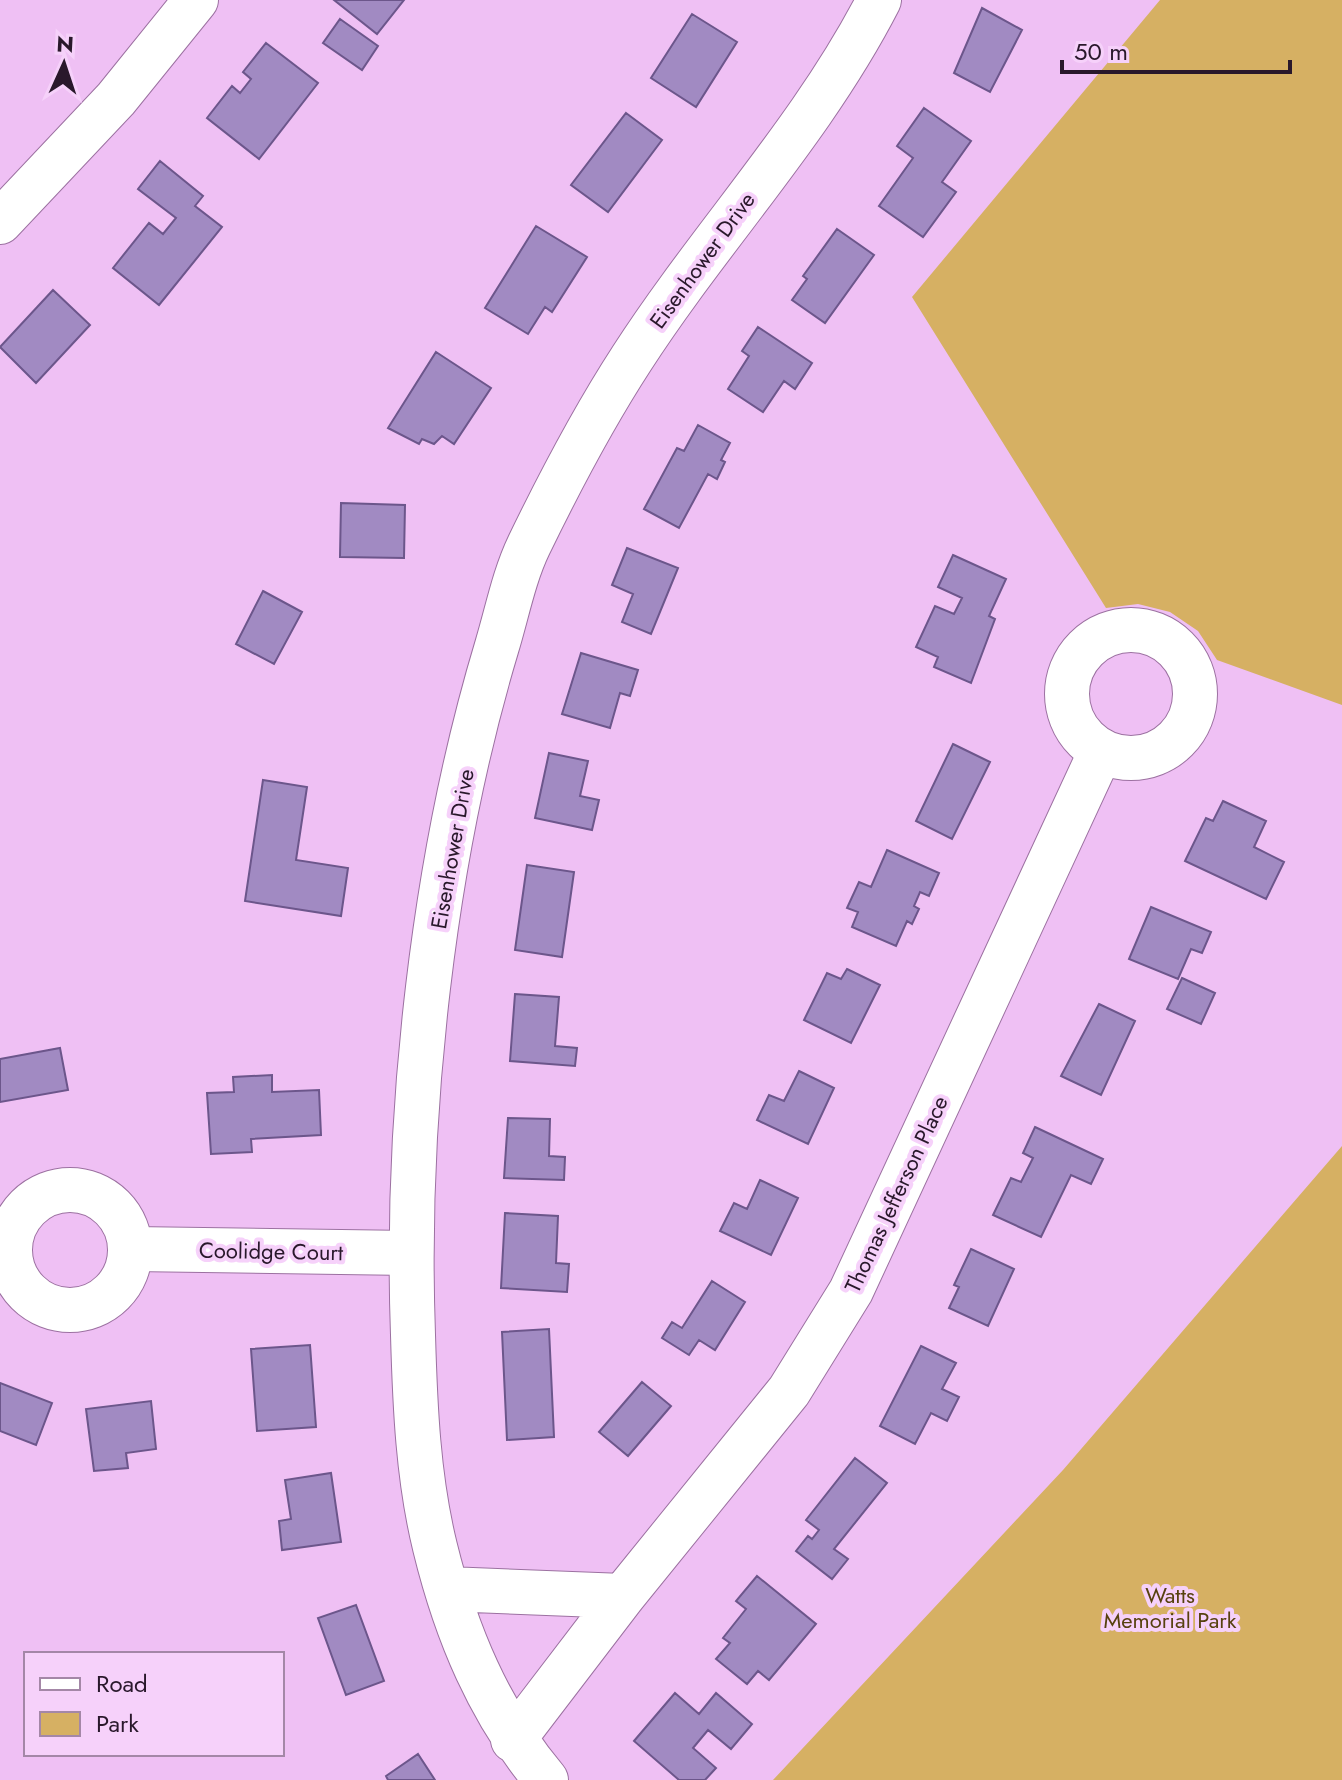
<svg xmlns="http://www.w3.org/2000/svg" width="1342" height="1780" font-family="Jost,sans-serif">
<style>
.green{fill:#d6b063}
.building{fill:#a18ac2;stroke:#6c568b;stroke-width:2}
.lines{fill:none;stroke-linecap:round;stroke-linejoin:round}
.minor-casing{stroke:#9c71a1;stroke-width:46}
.minor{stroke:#fff;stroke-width:44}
.labels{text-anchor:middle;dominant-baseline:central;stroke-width:8;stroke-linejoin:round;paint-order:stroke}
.street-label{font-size:22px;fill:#29182b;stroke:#f6d1fa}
.park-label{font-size:22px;fill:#57410f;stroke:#f6d1fa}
</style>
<rect width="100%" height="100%" fill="#efc0f4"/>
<!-- green -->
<path class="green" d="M 1160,0 L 1342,0 L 1342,705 L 1217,660 L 1198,631 L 1170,612 L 1138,604 L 1106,608 L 912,297 Z
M 1342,1146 L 1342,1780 L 773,1780 L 1063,1470 Z"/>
<!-- building -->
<path class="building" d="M 334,0 L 404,0 L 377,34 Z
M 982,8 L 1022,30 L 990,92 L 954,73 Z
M 692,14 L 737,42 L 696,107 L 651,78 Z
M 340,19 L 378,46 L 362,70 L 323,43 Z
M 266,43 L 318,83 L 259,159 L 207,118 L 232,86 L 240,93 L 251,79 L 243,72 Z
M 924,108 L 971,141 L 942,182 L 956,192 L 923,237 L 879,206 L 913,158 L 897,146 Z
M 626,113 L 662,140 L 608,212 L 571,185 Z
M 160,161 L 203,196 L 195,206 L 222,227 L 159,305 L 113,268 L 149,223 L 163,234 L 176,218 L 138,189 Z
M 536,226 L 587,257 L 552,312 L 545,307 L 528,334 L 485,308 Z
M 837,229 L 874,255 L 825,323 L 792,300 L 807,279 L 803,276 Z
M 53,290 L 90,325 L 36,383 L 0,347 Z
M 758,327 L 812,363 L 795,389 L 784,381 L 763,412 L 728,389 L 749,356 L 742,351 Z
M 436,352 L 491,388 L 454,444 L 442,436 L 434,444 L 422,439 L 419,444 L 388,428 Z
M 698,425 L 730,443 L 721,460 L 725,462 L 717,479 L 708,474 L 679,528 L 644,509 L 677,448 L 684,451 Z
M 341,503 L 405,505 L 404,558 L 340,557 Z
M 627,548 L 678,568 L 651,634 L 622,622 L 633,594 L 612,585 Z
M 953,555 L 1006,579 L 989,616 L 995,619 L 971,683 L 934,667 L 938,657 L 916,647 L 935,606 L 954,614 L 962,598 L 938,587 Z
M 263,591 L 302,612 L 274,664 L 236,644 Z
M 581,653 L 638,670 L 630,696 L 620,693 L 610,728 L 562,714 Z
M 953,744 L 990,762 L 952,839 L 916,821 Z
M 549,753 L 588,761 L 580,796 L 599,800 L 592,830 L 535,818 Z
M 263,780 L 307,787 L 296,860 L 348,868 L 341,916 L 245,901 Z
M 1223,801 L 1266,821 L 1254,847 L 1284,862 L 1266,899 L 1185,861 L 1206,818 L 1213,821 Z
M 887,850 L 939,873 L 929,896 L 920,892 L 914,906 L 919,909 L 912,924 L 907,921 L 896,946 L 852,927 L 858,912 L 847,908 L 859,882 L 871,887 Z
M 527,865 L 574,872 L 562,957 L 515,950 Z
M 1151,907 L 1211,932 L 1202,953 L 1191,949 L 1178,979 L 1129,959 Z
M 847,969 L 880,985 L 851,1043 L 804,1020 L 827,973 L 841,979 Z
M 1182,978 L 1215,993 L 1201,1024 L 1167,1009 Z
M 515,994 L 559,997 L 555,1046 L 577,1048 L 575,1066 L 510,1061 Z
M 1099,1004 L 1135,1021 L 1101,1095 L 1061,1076 Z
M 60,1048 L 68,1090 L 0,1102 L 0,1059 Z
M 799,1071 L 834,1088 L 808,1144 L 757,1120 L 769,1095 L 784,1101 Z
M 272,1075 L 272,1092 L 319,1090 L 321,1135 L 251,1139 L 252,1152 L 211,1154 L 207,1093 L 234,1092 L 233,1077 Z
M 508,1118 L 550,1119 L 549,1156 L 565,1157 L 564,1180 L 504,1178 Z
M 1035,1127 L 1103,1159 L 1091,1184 L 1071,1175 L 1041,1237 L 993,1215 L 1011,1178 L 1021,1182 L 1033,1158 L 1023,1153 Z
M 760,1180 L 798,1198 L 771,1255 L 720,1231 L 734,1203 L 747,1209 Z
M 505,1213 L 558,1216 L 556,1263 L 569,1264 L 567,1292 L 501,1288 Z
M 971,1249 L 1014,1269 L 988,1326 L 949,1308 L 959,1287 L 954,1285 Z
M 712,1281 L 745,1302 L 715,1350 L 699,1340 L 689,1355 L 662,1338 L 672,1322 L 682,1328 Z
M 549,1329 L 554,1437 L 507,1440 L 502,1332 Z
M 310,1345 L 316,1427 L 257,1431 L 251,1349 Z
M 921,1346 L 956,1363 L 942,1389 L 959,1397 L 947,1421 L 931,1413 L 915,1444 L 880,1426 Z
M 642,1382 L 671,1406 L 628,1456 L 599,1432 Z
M 0,1383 L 52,1403 L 36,1445 L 0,1431 Z
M 151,1401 L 156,1449 L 126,1453 L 128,1468 L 94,1471 L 86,1409 Z
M 855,1458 L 887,1483 L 834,1549 L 848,1559 L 832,1579 L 796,1551 L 808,1536 L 812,1539 L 819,1530 L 806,1520 Z
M 331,1473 L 341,1542 L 282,1550 L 279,1521 L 291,1519 L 285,1480 Z
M 757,1576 L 816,1624 L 769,1680 L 758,1671 L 747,1684 L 716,1659 L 730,1643 L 723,1638 L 746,1609 L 736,1601 Z
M 356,1605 L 384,1681 L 346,1695 L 318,1618 Z
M 675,1693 L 699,1714 L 716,1693 L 752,1724 L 731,1749 L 708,1730 L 693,1748 L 716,1768 L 705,1780 L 679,1780 L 634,1741 Z
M 418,1754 L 435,1780 L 388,1780 L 386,1776 Z"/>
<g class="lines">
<defs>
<path id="minor" d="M 0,222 L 116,99 L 196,0
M1067 694a64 64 0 1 1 128 0a64 64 0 1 1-128 0Z
M10 1250a60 60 0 1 1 120 0a60 60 0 1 1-120 0Z
M 133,1249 L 410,1253
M 447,1589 L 623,1596
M 513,1740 L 623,1596 L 789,1391 L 851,1291 L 1101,751
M 546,1780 C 489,1712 456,1633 435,1547 C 418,1478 415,1406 413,1335 C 405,1115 433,858 497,646 C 507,613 514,576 529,545 C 560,481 593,418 632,358 C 710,237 813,129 879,0"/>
</defs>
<!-- minor casing -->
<use href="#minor" class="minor-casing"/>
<!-- minor -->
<use href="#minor" class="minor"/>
</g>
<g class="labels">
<!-- street labels -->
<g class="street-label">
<text transform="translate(702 260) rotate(-54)">Eisenhower Drive</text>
<text transform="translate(452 849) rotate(-80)">Eisenhower Drive</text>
<text transform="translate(896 1194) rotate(-65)">Thomas Jefferson Place</text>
<text transform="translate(271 1251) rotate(1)">Coolidge Court</text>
</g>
<!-- park labels -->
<g class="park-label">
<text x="1170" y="1595">Watts<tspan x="1170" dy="25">Memorial Park</tspan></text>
</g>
</g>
<!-- legend -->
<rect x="24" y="1652" width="260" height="104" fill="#f6d1fa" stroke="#a487a7" stroke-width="2"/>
<rect x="40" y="1678" width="40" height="12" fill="#ffffff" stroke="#a487a7" stroke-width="2"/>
<text x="96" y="1692" font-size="24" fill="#29182b">Road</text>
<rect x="40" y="1712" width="40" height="24" fill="#d6b063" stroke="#a487a7" stroke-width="2"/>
<text x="96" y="1732" font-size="24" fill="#29182b">Park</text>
<!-- north arrow -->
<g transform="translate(64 64) rotate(3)" stroke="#f6d1fa" stroke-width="6" paint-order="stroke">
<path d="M0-6L14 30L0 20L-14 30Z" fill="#29182b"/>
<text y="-12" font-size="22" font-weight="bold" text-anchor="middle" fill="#29182b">N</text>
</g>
<!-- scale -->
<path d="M1062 60v12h228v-12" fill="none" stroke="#29182b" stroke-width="4"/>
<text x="1074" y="60" font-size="24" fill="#29182b" stroke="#f6d1fa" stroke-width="6" paint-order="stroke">50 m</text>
</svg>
